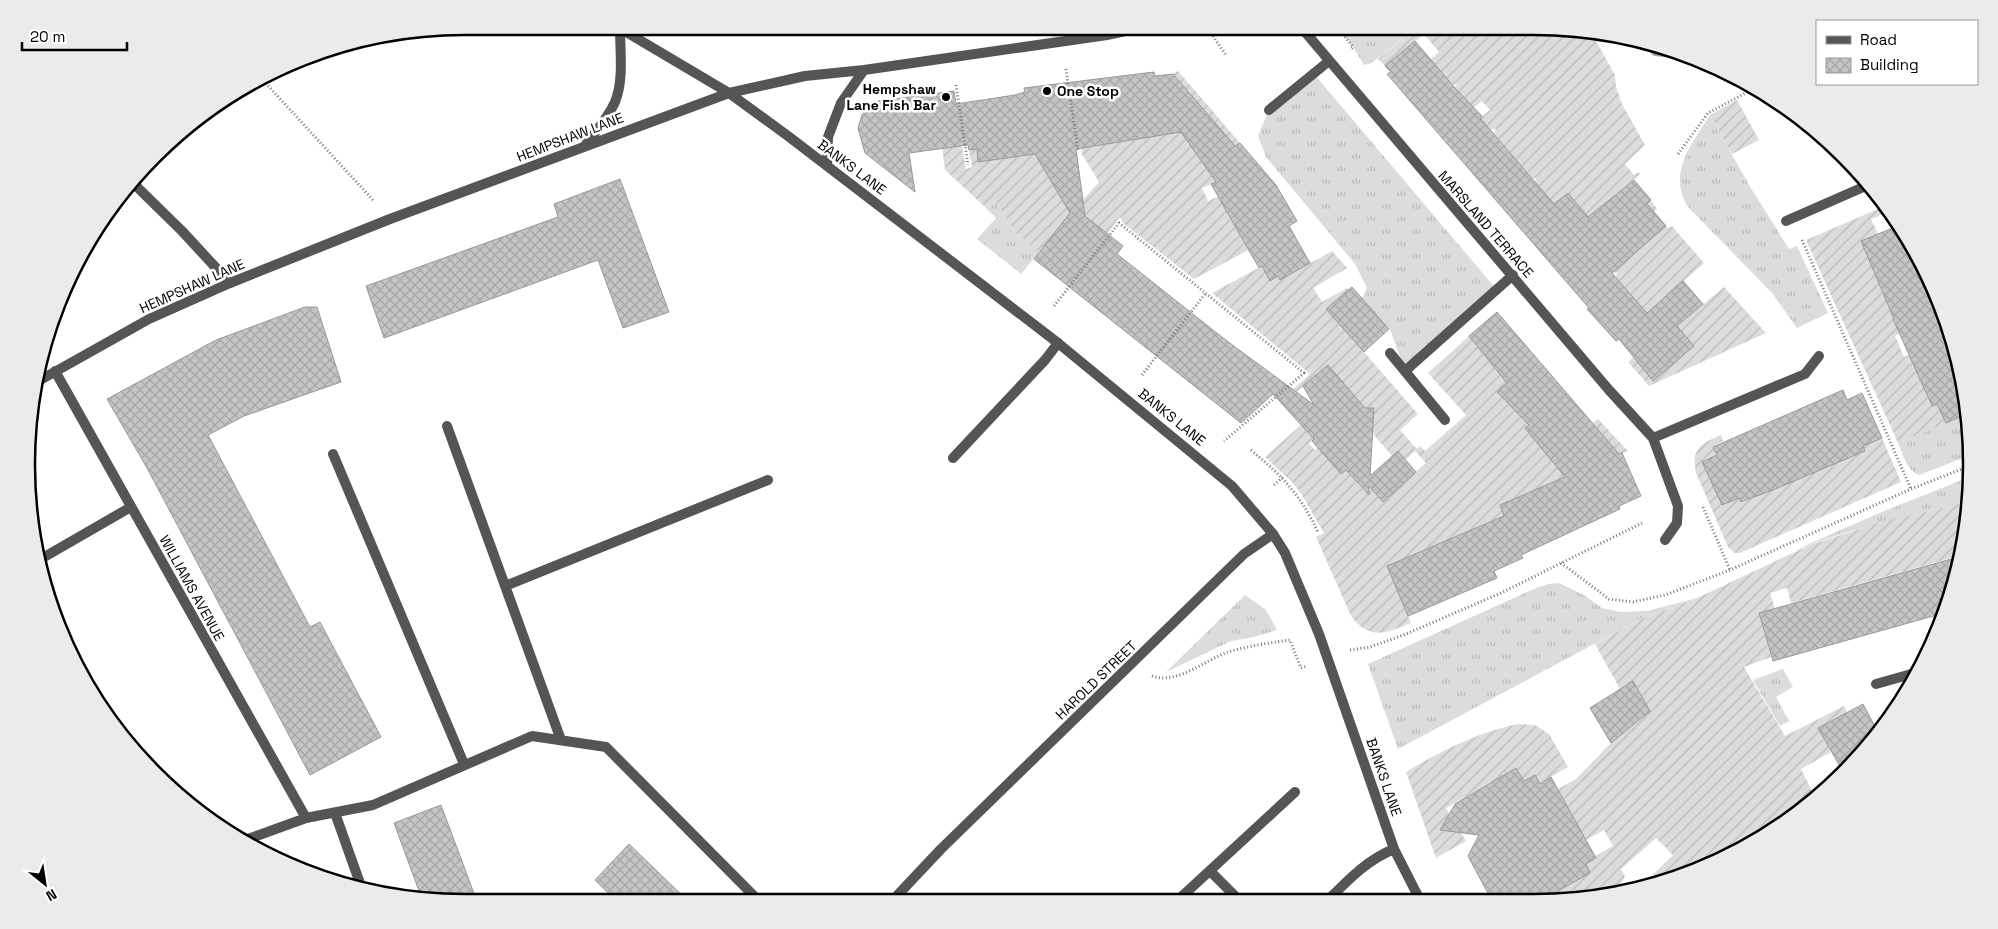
<svg xmlns="http://www.w3.org/2000/svg" width="1998" height="929" font-family="'Space Grotesk',sans-serif">
<style>
.grass{fill:url(#grass-tufts)}
.garden{fill:url(#garden-furrows)}
.water{fill:url(#water-rules)}
.building{fill:url(#building-cross-hatch);stroke:#999}
.lines{fill:none;stroke-linecap:round;stroke-linejoin:round}
.path{stroke:#777;stroke-width:3;stroke-dasharray:1 2.5;stroke-linecap:butt}
.service{stroke:#555;stroke-width:10}
.minor{stroke:#555;stroke-width:10}
.tertiary{stroke:#555;stroke-width:10}
.poi-dot{fill:#000;stroke:#fff;stroke-width:2}
.labels{text-anchor:middle;dominant-baseline:central;stroke-width:5;stroke-linejoin:round;paint-order:stroke}
.poi-label{font-size:14px;font-weight:bold;fill:#000;stroke:#fff;text-anchor:end}
.street-label{font-size:14px;fill:#000;stroke:#fff}
.rim{fill:none;stroke:#000;stroke-width:2.5}
</style>
<defs>
<pattern id="grass-tufts" width="24" height="20" patternUnits="userSpaceOnUse" patternTransform="scale(1.25)"><rect width="24" height="20" fill="#dcdcdc"/><path d="M3 7l-1-3M5 7V3M7 7l1-3M15 17l-1-3M17 17v-4M19 17l1-3" fill="none" stroke="#bbb"/></pattern>
<pattern id="garden-furrows" width="10" height="10" patternUnits="userSpaceOnUse" patternTransform="scale(1.25)"><rect width="10" height="10" fill="#dcdcdc"/><path d="M-1 1l2-2M0 10L10 0M9 11l2-2" fill="none" stroke="#bbb"/></pattern>
<pattern id="water-rules" width="6" height="5" patternUnits="userSpaceOnUse" patternTransform="scale(1.25)"><rect width="6" height="5" fill="#a3a3a3"/><path d="M0 2.5h6" fill="none" stroke="#8b8b8b"/></pattern>
<pattern id="building-cross-hatch" width="8" height="8" patternUnits="userSpaceOnUse" patternTransform="scale(1.25)"><rect width="8" height="8" fill="#c4c4c4"/><path d="M0 0l8 8M0 8l8-8" fill="none" stroke="#a7a7a7"/></pattern>
</defs>
<rect width="100%" height="100%" fill="#fff"/>
<!-- grass -->
<path class="grass" d="M 1336,26 L 1417,26 L 1372,63 L 1364,65 L 1353,47 Z
M 1314,74 L 1497,290 L 1405,371 L 1390,329 L 1362,298 L 1367,288 L 1355,264 L 1266,157 L 1258,136 L 1269,110 Z
M 1710,115 L 1749,185 L 1789,249 L 1797,246 L 1828,313 L 1797,328 L 1772,293 L 1689,208 C 1666,174 1692,144 1710,115 Z
M 994,200 L 1015,232 L 1039,252 L 1021,274 L 977,239 L 996,218 L 985,207 Z
M 1967,414 L 1971,455 L 1919,475 C 1907,471 1903,454 1898,443 Z
M 1970,477 L 1968,502 C 1906,516 1845,530 1786,554 L 1884,511 Z
M 1559,583 L 1584,595 L 1602,608 L 1621,612 L 1647,611 L 1697,598 L 1639,620 L 1398,749 L 1368,664 L 1536,588 L 1548,584 Z
M 1245,595 L 1266,610 L 1277,630 L 1254,637 L 1231,641 L 1166,672 Z
M 1783,669 L 1793,687 L 1776,697 L 1789,721 L 1780,726 L 1753,680 Z"/>
<!-- garden -->
<path class="garden" d="M 1417,26 L 1534,26 L 1591,32 L 1615,75 L 1616,87 L 1622,104 L 1645,145 L 1625,164 L 1634,175 L 1638,172 L 1640,174 L 1614,196 L 1631,217 L 1651,200 L 1657,209 L 1654,212 L 1668,228 L 1672,226 L 1704,263 L 1676,288 L 1685,299 L 1627,349 L 1624,346 L 1653,320 L 1616,277 L 1617,272 L 1613,273 L 1594,251 L 1580,207 L 1568,193 L 1554,204 L 1535,183 L 1536,178 L 1532,179 L 1494,134 L 1496,129 L 1490,130 L 1480,118 L 1490,110 L 1482,101 L 1472,109 L 1455,88 L 1457,84 L 1452,85 L 1430,60 L 1439,52 L 1424,34 L 1385,66 L 1378,59 Z
M 1178,71 L 1240,143 L 1201,160 L 1216,182 L 1202,188 L 1208,201 L 1230,191 L 1244,210 L 1230,218 L 1239,233 L 1269,239 L 1194,279 L 1123,223 L 1120,217 L 1094,250 L 1039,252 L 1015,232 L 994,200 L 985,207 L 945,170 L 941,139 L 947,138 L 949,148 L 962,146 L 966,169 L 972,167 L 969,150 L 977,149 L 978,162 L 1017,143 L 1020,156 L 1035,154 L 1065,204 L 1073,211 L 1099,182 L 1082,154 L 1081,148 L 1134,140 L 1132,128 L 1142,126 L 1150,137 L 1161,135 L 1209,116 L 1173,74 Z
M 1737,100 L 1759,140 L 1732,154 L 1710,115 Z
M 1885,206 L 1890,211 L 1871,219 L 1878,234 L 1862,241 L 1900,316 L 1893,319 L 1900,333 L 1895,336 L 1904,357 L 1909,355 L 1917,372 L 1921,370 L 1929,387 L 1924,389 L 1931,406 L 1937,404 L 1946,423 L 1898,443 L 1806,240 Z
M 1332,251 L 1347,268 L 1313,288 L 1322,302 L 1347,288 L 1349,290 L 1326,309 L 1336,319 L 1362,298 L 1379,315 L 1356,335 L 1364,352 L 1418,414 L 1400,430 L 1417,449 L 1420,446 L 1425,451 L 1466,415 L 1428,373 L 1469,336 L 1508,382 L 1497,392 L 1506,402 L 1546,368 L 1555,380 L 1538,395 L 1570,442 L 1598,419 L 1628,451 L 1500,505 L 1504,516 L 1387,566 L 1411,623 C 1386,633 1370,641 1351,616 L 1316,537 L 1324,533 L 1302,495 L 1292,482 L 1265,457 L 1301,425 L 1314,439 L 1309,444 L 1315,450 L 1323,443 L 1329,461 L 1341,474 L 1346,470 L 1365,492 L 1371,488 L 1383,501 L 1426,463 L 1415,451 L 1405,460 L 1398,451 L 1392,456 L 1367,427 L 1367,408 L 1362,408 L 1316,375 L 1283,404 L 1280,401 L 1310,374 L 1212,293 L 1262,266 L 1270,280 L 1278,276 L 1280,280 Z
M 1724,287 L 1766,333 L 1649,386 L 1628,362 L 1634,357 L 1654,380 L 1694,346 L 1677,326 Z
M 1721,435 L 1723,441 L 1713,446 L 1717,455 L 1702,462 L 1722,505 L 1739,498 L 1742,503 L 1757,496 L 1755,491 L 1882,438 L 1901,482 L 1740,553 L 1735,553 L 1728,547 L 1696,473 C 1691,449 1700,444 1721,435 Z
M 1968,502 L 1962,555 L 1791,603 L 1787,588 L 1770,593 L 1775,609 L 1759,613 L 1771,657 L 1744,667 L 1785,736 L 1844,706 L 1847,712 L 1818,728 L 1831,752 L 1801,769 L 1815,797 L 1801,812 L 1701,869 L 1642,885 L 1673,855 L 1656,838 L 1621,869 L 1625,877 L 1616,892 L 1591,899 L 1554,899 L 1552,895 L 1590,873 L 1586,864 L 1596,858 L 1595,856 L 1613,846 L 1604,830 L 1586,840 L 1558,789 L 1576,779 L 1611,743 L 1650,711 L 1633,682 L 1620,689 L 1595,644 L 1639,620 L 1697,598 L 1810,545 L 1884,521 Z
M 1518,724 L 1535,725 L 1549,734 L 1568,767 L 1539,784 L 1524,781 L 1515,769 L 1446,808 L 1449,814 L 1446,820 L 1461,833 L 1466,841 L 1436,858 L 1406,772 C 1441,751 1478,732 1518,724 Z"/>
<!-- water -->
<path class="water" d="M 1637,40 L 1693,57 L 1686,59 L 1654,56 Z"/>
<!-- building -->
<path class="building" d="M 1415,41 L 1455,88 L 1482,116 L 1480,118 L 1554,204 L 1568,193 L 1588,217 L 1634,180 L 1651,200 L 1647,204 L 1666,226 L 1612,273 L 1647,313 L 1683,281 L 1703,304 L 1677,326 L 1694,346 L 1653,381 L 1619,339 L 1616,341 L 1587,309 L 1589,308 L 1563,278 L 1387,74 L 1391,72 L 1385,66 Z
M 1154,72 L 1155,76 L 1173,74 L 1235,146 L 1240,143 L 1276,185 L 1297,221 L 1289,226 L 1310,263 L 1280,280 L 1278,276 L 1270,281 L 1262,266 L 1259,268 L 1211,184 L 1216,182 L 1181,132 L 1076,149 L 1085,216 L 1123,246 L 1117,254 L 1227,341 L 1314,405 L 1303,386 L 1328,365 L 1365,408 L 1374,408 L 1370,476 L 1398,451 L 1416,472 L 1383,502 L 1369,486 L 1369,495 L 1346,470 L 1341,474 L 1312,441 L 1314,439 L 1273,394 L 1241,423 L 1034,259 L 1070,213 L 1035,154 L 978,162 L 977,149 L 969,150 L 968,145 L 909,153 L 915,192 L 865,153 L 858,128 L 862,115 L 868,107 L 878,101 L 954,91 L 956,104 L 1015,95 L 1025,92 L 1024,88 Z
M 620,179 L 669,312 L 623,328 L 598,260 L 384,338 L 366,286 L 558,217 L 554,204 Z
M 1900,225 L 1938,297 L 1963,379 L 1967,414 L 1946,423 L 1937,404 L 1932,406 L 1893,319 L 1894,319 L 1861,241 Z
M 1352,287 L 1389,329 L 1364,352 L 1326,309 Z
M 305,307 L 317,307 L 341,382 L 244,416 L 208,435 L 310,627 L 320,622 L 381,737 L 310,775 L 147,468 L 107,399 L 216,340 Z
M 1497,312 L 1619,454 L 1622,453 L 1641,496 L 1619,506 L 1620,509 L 1521,555 L 1523,558 L 1494,571 L 1497,578 L 1408,616 L 1387,566 L 1504,516 L 1500,505 L 1565,477 L 1525,428 L 1529,425 L 1497,392 L 1507,383 L 1469,336 Z
M 1843,390 L 1847,400 L 1862,393 L 1882,438 L 1863,446 L 1865,451 L 1775,489 L 1741,502 L 1739,498 L 1722,505 L 1702,462 L 1717,455 L 1713,447 Z
M 1962,556 L 1944,613 L 1773,661 L 1759,613 Z
M 1633,681 L 1650,711 L 1611,743 L 1590,708 Z
M 1863,704 L 1879,734 L 1842,770 L 1818,728 Z
M 1516,768 L 1524,781 L 1535,775 L 1540,784 L 1551,777 L 1596,858 L 1586,864 L 1590,873 L 1544,899 L 1491,899 L 1468,856 L 1479,835 L 1440,830 L 1455,804 Z
M 441,805 L 475,896 L 459,902 L 422,899 L 394,823 Z
M 629,844 L 689,902 L 617,902 L 595,880 Z"/>
<g class="lines">
<!-- path -->
<path class="path" d="M 1336,26 L 1353,47 L 1350,50
M 1213,36 L 1226,55
M 1066,69 L 1078,150
M 261,78 L 373,200
M 956,85 L 968,165
M 225,100 L 261,78
M 1678,154 L 1708,113 L 1755,88
M 1802,240 L 1911,489
M 1054,306 L 1119,223 L 1304,373 L 1224,441
M 1142,375 L 1205,294
M 1251,450 C 1283,477 1300,494 1318,532
M 1274,485 L 1283,477
M 1703,507 L 1730,570
M 1561,563 L 1609,599 L 1633,602 L 1665,595 L 1730,570 L 1911,489 L 1972,465
M 1350,650 L 1370,647 L 1406,634 L 1501,593 L 1642,523
M 1152,676 C 1177,685 1205,660 1228,652 C 1248,646 1269,643 1290,640 L 1301,668 L 1307,666"/>
<!-- service -->
<path class="service" d="M 1269,110 L 1329,61
M 1390,353 L 1445,420
M 1405,371 L 1513,275
M 447,426 L 561,740
M 333,454 L 464,764
M 953,458 L 1045,360 L 1058,343
M 39,560 L 131,507
M 505,586 L 768,480
M 1210,871 L 1239,900
M 1178,900 L 1295,792
M 1328,900 C 1349,879 1367,860 1394,849"/>
<!-- minor -->
<path class="minor" d="M 1300,26 L 1609,390 L 1653,438 L 1678,506 L 1677,523 L 1665,540
M 135,185 L 182,231 L 230,283
M 1786,221 L 1868,185
M 55,371 L 306,818
M 1653,438 L 1805,374 L 1819,356
M 1876,684 L 1915,673
M 335,813 L 362,889
M 248,839 L 306,818 L 373,805 L 532,736 L 606,747 L 760,902
M 892,901 L 941,849 L 1244,554 L 1273,534"/>
<!-- tertiary -->
<path class="tertiary" d="M 616,26 L 729,93 L 788,136 L 1058,343 L 1232,486 L 1273,534 L 1285,553 L 1319,634 L 1394,849 L 1420,900
M 586,144 C 596,131 608,118 615,102 C 624,80 620,52 620,29
M 827,166 L 828,137 L 841,103 L 864,70
M 35,383 L 149,319 L 230,283 L 390,219 L 729,93 L 805,76 L 864,70 L 1107,35 L 1148,26"/>
</g>
<!-- markers -->
<g class="poi-dot">
<circle cx="1047" cy="91" r="5"/>
<circle cx="946" cy="97" r="5"/>
</g>
<g class="labels">
<!-- poi labels -->
<g class="poi-label">
<text x="936" y="89">Hempshaw<tspan x="936" dy="16">Lane Fish Bar</tspan></text>
<text x="1057" y="91" text-anchor="start">One Stop</text>
</g>
<!-- street labels -->
<g class="street-label">
<text transform="translate(570 137) rotate(-21)">HEMPSHAW LANE</text>
<text transform="translate(852 167) rotate(37)">BANKS LANE</text>
<text transform="translate(1486 224) rotate(49)">MARSLAND TERRACE</text>
<text transform="translate(192 286) rotate(-24)">HEMPSHAW LANE</text>
<text transform="translate(1172 417) rotate(39)">BANKS LANE</text>
<text transform="translate(192 588) rotate(61)">WILLIAMS AVENUE</text>
<text transform="translate(1096 680) rotate(-44)">HAROLD STREET</text>
<text transform="translate(1384 777) rotate(71)">BANKS LANE</text>
</g>
</g>
<!-- crop -->
<path d="M0 0H1998V929H0ZM464 35H1534A429 429 0 0 1 1963 464V465A429 429 0 0 1 1534 894H464A429 429 0 0 1 35 465V464A429 429 0 0 1 464 35Z" fill="#ebebeb" fill-rule="evenodd"/>
<path class="rim" d="M464 35H1534A429 429 0 0 1 1963 464V465A429 429 0 0 1 1534 894H464A429 429 0 0 1 35 465V464A429 429 0 0 1 464 35Z"/>
<!-- legend -->
<rect x="1816" y="20" width="162" height="65" fill="#ffffff" stroke="#999999"/>
<rect x="1826" y="36" width="25" height="8" fill="#555555" stroke="#999999"/>
<text x="1860" y="45" font-size="15" fill="#000000">Road</text>
<rect x="1826" y="58" width="25" height="15" fill="url(#building-cross-hatch)" stroke="#999999"/>
<text x="1860" y="70" font-size="15" fill="#000000">Building</text>
<!-- north arrow -->
<g transform="translate(45 884) rotate(150)" stroke="#ffffff" stroke-width="4" paint-order="stroke">
<path d="M0-4L9 19L0 12L-9 19Z" fill="#000000"/>
<text y="-8" font-size="14" font-weight="bold" text-anchor="middle" fill="#000000">N</text>
</g>
<!-- scale -->
<path d="M22 42v8h105v-8" fill="none" stroke="#000000" stroke-width="2.5"/>
<text x="30" y="42" font-size="15" fill="#000000" stroke="#ffffff" stroke-width="4" paint-order="stroke">20 m</text>
</svg>
